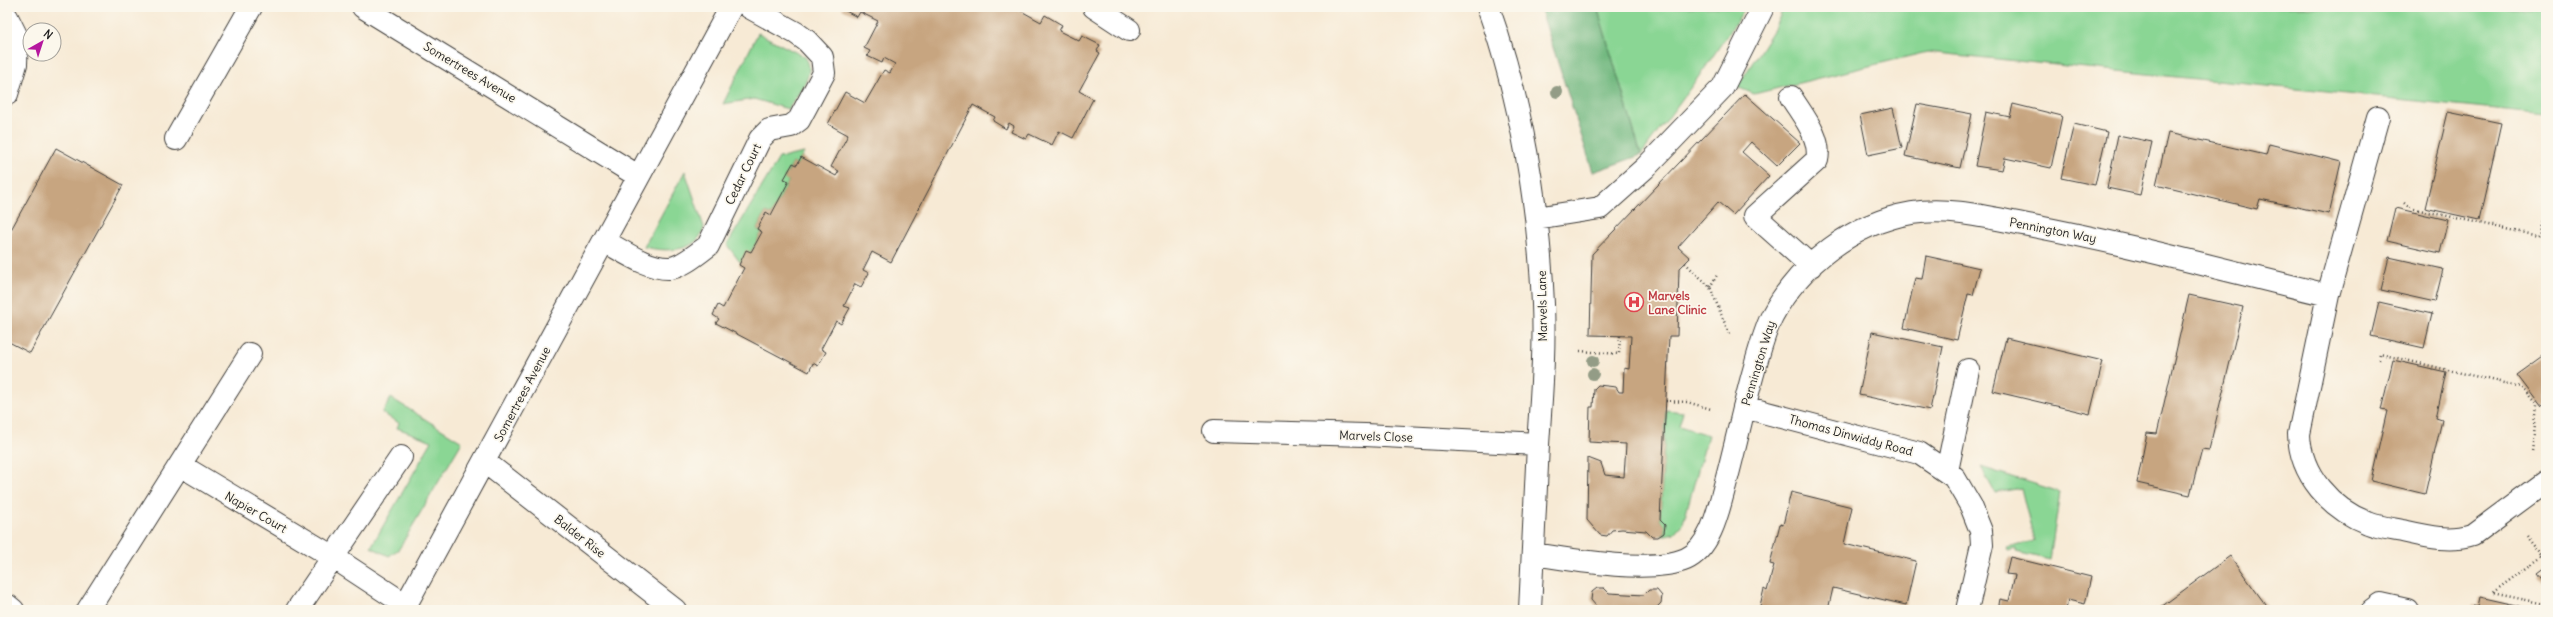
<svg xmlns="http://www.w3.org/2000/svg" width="2553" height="617" font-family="Delius,sans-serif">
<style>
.green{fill:#8ad694;stroke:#537958}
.forest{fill:#6fb77e;stroke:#466a4d}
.building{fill:#c7a580}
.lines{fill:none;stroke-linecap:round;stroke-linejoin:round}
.minor-casing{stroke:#3d3b38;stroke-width:24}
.path{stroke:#3d3b38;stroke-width:2.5;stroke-dasharray:1 3;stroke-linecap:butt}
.minor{stroke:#fff;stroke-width:22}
.tree{fill:#939c86}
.labels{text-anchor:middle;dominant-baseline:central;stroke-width:3.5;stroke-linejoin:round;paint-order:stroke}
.street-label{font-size:12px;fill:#1c1c1c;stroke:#fbf7ec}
.health-label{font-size:12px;font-weight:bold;fill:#be3a42;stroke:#fbf7ec;text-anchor:start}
</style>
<rect width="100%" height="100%" fill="#fbf7ec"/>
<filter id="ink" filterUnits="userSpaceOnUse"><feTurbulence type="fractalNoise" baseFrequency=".025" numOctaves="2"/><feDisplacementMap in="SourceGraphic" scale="8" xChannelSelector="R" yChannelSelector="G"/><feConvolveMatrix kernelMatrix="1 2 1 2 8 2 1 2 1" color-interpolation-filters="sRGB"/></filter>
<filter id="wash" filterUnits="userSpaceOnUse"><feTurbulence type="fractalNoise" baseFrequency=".012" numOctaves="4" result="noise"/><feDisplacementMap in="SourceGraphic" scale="16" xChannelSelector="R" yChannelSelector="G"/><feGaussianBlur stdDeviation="0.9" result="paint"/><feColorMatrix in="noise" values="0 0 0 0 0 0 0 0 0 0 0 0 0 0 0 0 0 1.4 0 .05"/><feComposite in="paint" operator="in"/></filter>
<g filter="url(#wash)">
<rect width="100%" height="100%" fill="#f7ead5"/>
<!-- green -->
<path class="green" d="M 1597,7 L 1746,7 L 1705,68 L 1641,155 Z
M 1784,7 L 2546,7 L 2546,114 L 1927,52 L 1754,94 L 1737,87 L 1774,29 Z
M 758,33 L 805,57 C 818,73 797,94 788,109 L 754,99 L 723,104 Z
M 804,153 L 797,165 L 793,163 L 784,178 L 789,181 L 771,215 L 766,212 L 757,229 L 762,232 L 751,252 L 740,262 L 727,245 L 779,158 Z
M 685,171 L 704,227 C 698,253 665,252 644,247 Z
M 391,398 L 462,442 L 399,549 L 389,556 L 371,547 L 432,441 L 397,428 L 399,423 L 382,413 Z
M 1666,410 L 1683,412 L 1679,426 L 1708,435 L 1683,523 L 1674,533 L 1661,536 L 1664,533 L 1665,525 L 1660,520 Z
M 1981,467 L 2060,492 L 2050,560 L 2016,552 L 2016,549 L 2008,551 L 2007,548 L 2034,541 L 2021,488 L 1995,493 Z"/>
<!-- forest -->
<path class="forest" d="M 1540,7 L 1597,7 L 1641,155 L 1593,172 Z"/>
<g id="blocks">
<!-- building -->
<path class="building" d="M 843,7 L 1014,7 L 1041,22 L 1045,15 L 1062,25 L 1059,31 L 1079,41 L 1082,36 L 1100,45 L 1097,51 L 1100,53 L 1079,91 L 1093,99 L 1073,138 L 1059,131 L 1052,145 L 1029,134 L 1026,139 L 1011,132 L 1014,126 L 1009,123 L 1006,129 L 993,121 L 995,117 L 973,105 L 891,262 L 872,252 L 863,270 L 869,273 L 861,287 L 855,284 L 844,306 L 850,308 L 841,324 L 836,321 L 821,349 L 826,352 L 818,366 L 813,363 L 809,372 L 716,323 L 719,319 L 713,315 L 718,305 L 723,308 L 744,268 L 739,265 L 746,250 L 751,252 L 762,232 L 757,229 L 766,212 L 771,215 L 789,181 L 784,179 L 793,163 L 797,165 L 801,157 L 836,176 L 839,171 L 831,167 L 848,135 L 828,124 L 845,92 L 865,103 L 884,70 L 890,73 L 895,64 L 884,58 L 882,63 L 867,56 L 870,51 L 864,48 L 878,21 L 860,12 L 857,17 L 842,9 Z
M 1745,94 L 1800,143 L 1777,166 L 1751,142 L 1742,152 L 1769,176 L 1733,215 L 1718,202 L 1678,247 L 1690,258 L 1679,269 L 1677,336 L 1669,336 L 1660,520 L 1665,525 L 1664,533 L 1658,537 L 1652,537 L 1646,531 L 1622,529 L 1612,530 L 1607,536 L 1600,535 L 1587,520 L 1588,458 L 1601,463 L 1605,475 L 1624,477 L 1626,444 L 1589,442 L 1590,407 L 1593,407 L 1594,389 L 1598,385 L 1616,387 L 1619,392 L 1623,392 L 1624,368 L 1629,369 L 1631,336 L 1590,335 L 1592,254 Z
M 1917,104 L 1972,114 L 1960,168 L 1905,156 Z
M 2013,104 L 2062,116 L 2051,168 L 2005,158 L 2002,170 L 1975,166 L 1986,112 L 2010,117 Z
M 1893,108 L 1902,148 L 1868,155 L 1860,115 Z
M 2448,112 L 2501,123 L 2479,220 L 2425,208 Z
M 2074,124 L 2107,132 L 2095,185 L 2061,178 Z
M 2168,133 L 2266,155 L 2269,144 L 2341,162 L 2329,214 L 2260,199 L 2257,209 L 2156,185 Z
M 2118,135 L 2152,142 L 2140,195 L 2107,188 Z
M 56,148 L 123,185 L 30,353 L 7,341 L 7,237 Z
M 2395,208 L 2448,220 L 2440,253 L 2387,241 Z
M 1926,256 L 1980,268 L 1973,295 L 1968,294 L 1957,340 L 1904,328 L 1915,278 L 1922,279 Z
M 2389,257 L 2443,269 L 2435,302 L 2381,290 Z
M 2189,295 L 2243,307 L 2209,450 L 2202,449 L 2190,495 L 2137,483 L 2147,433 L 2157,434 Z
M 2379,302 L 2432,314 L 2424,348 L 2371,336 Z
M 1872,332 L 1943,347 L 1930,410 L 1859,395 Z
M 2006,338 L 2103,361 L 2090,414 L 1993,391 Z
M 2546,354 L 2546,405 L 2542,408 L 2517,375 Z
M 2393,360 L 2446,372 L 2436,418 L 2442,420 L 2425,494 L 2371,481 L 2387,411 L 2381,410 Z
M 1791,492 L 1852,507 L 1844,544 L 1916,561 L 1906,605 L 1833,588 L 1828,610 L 1759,610 L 1764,589 L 1767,591 L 1774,565 L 1770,564 L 1780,524 L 1783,525 Z
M 2230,556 L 2268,608 L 2265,610 L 2157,610 Z
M 2010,557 L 2091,577 L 2085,604 L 2068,600 L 2066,610 L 1998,610 L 2000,599 L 2009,601 L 2015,575 L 2006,574 Z
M 2546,568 L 2546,584 L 2538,574 Z
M 1597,588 L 1604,588 L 1609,593 L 1644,595 L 1649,590 L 1657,590 L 1662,596 L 1661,603 L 1654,610 L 1596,610 L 1596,606 L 1591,600 L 1592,592 Z
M 2480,597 L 2533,609 L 2533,610 L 2472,610 L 2473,606 L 2478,607 Z"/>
</g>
</g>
<g filter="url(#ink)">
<use href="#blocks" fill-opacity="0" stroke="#3d3b38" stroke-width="1"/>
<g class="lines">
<defs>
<path id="minor" d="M 363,7 L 638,176
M 1094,7 L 1129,30
M 1488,7 C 1521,99 1539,206 1543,304 C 1545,351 1541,398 1538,445 C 1535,500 1533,555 1530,610
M 7,17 L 17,37 L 16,64 L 7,94
M 1791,97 C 1802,115 1822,138 1817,160 L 1755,216 L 1811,266
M 2378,117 L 2328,295 L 2299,434 C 2300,475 2331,509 2368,523 C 2380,528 2394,529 2407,532 C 2429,537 2451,542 2473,535 L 2546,481
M 176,139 L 251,7
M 1536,218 L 1600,208 L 1645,168 L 1723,87 L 1763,7
M 604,241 C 623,251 647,269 670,268 C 682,267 698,253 708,246 L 760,139 L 769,130 L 791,126 L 799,120 L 824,73 L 822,57 L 807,41 L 796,33 L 749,7
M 1744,407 L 1919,453 L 1954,477 L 1971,506 L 1981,531 L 1982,545 L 1967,610
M 1214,431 L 1365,435 L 1538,444
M 485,462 L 675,610
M 180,465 L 333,557 L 406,605
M 1947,471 L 1968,370
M 1533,554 C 1571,560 1652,574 1686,559 C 1710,548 1718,512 1724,489 C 1735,449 1743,409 1754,370 C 1759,352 1764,333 1772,316 C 1800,264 1853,223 1912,213 C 1950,207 1990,218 2028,225 C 2129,244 2228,271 2328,295
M 7,605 L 13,610
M 88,610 L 250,354
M 297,610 L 401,457
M 403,610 L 731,7
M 2372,610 L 2380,604 L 2407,610"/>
</defs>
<!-- minor casing -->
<use href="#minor" class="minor-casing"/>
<!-- path -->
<path class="path" d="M 2404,203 L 2410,208 L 2539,236 L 2541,234 L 2546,216
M 1685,263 L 1710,287 L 1730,336
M 1710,287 L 1717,275
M 1580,351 L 1619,354 L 1620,336
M 2379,360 L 2380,354 L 2521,387 L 2537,406 L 2532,452
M 1666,401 L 1687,402 L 1711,409
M 2526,535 L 2543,556 L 2492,593 L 2546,604"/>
<!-- minor -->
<use href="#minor" class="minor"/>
</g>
<!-- trees -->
<g class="tree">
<circle cx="1557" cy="92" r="6"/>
<circle cx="1593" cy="361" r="6"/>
<circle cx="1593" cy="374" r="6"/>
</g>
</g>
<!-- icons -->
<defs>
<symbol id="hospital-ring" viewBox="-11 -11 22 22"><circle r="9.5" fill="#fbf7ec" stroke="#e0444e" stroke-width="1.5"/><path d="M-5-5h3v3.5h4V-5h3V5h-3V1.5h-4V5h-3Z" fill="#e0444e"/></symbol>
</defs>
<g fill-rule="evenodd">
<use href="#hospital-ring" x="1623" y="291" width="22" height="22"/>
</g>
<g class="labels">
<!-- street labels -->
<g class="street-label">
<text transform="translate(470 72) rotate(31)">Somertrees Avenue</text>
<text transform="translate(743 174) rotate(-64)">Cedar Court</text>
<text transform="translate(2053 230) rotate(11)">Pennington Way</text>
<text transform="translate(1542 306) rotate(-91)">Marvels Lane</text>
<text transform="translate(1758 363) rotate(-73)">Pennington Way</text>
<text transform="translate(522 394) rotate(-62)">Somertrees Avenue</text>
<text transform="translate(1851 435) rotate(15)">Thomas Dinwiddy Road</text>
<text transform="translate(1376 436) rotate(2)">Marvels Close</text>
<text transform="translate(256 512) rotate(30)">Napier Court</text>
<text transform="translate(580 536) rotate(38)">Balder Rise</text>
</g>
<!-- health labels -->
<g class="health-label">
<text x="1648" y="295">Marvels<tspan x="1648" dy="14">Lane Clinic</tspan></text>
</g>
</g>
<!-- margin -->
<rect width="2553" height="617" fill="none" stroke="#fbf7ec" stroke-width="24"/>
<!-- north arrow -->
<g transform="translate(42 42) rotate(39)"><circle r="19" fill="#fbf7ec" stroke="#a29f99"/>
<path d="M0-3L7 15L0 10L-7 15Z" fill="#b5179e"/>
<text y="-6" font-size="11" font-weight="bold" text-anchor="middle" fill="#1c1c1c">N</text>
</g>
</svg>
